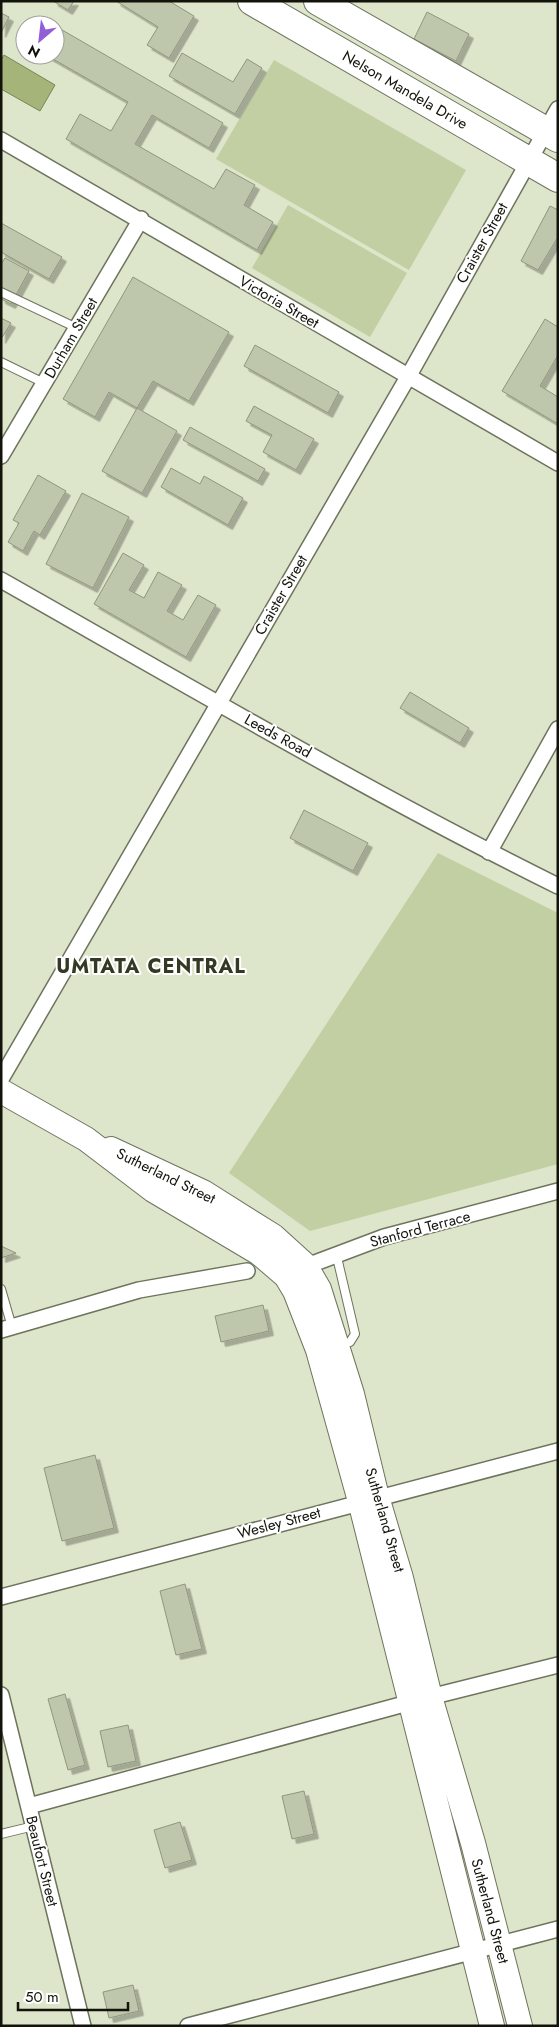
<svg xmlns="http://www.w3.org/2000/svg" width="559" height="2027" font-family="Jost,sans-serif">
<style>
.green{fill:#c2cfa2}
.water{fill:#a5b579;stroke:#798558}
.building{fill:#bec6ac;stroke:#8f967d;filter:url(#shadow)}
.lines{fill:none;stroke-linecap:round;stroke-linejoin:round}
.lane-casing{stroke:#6d745d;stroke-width:10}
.street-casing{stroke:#6d745d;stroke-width:18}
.primary-casing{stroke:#6d745d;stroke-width:26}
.highway-casing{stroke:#6d745d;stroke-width:30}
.lane{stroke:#fff;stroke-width:8}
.street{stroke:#fff;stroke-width:15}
.primary{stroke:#fff;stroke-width:24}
.highway{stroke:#fff;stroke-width:28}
.labels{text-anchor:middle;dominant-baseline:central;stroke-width:4;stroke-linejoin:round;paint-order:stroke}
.street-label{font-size:15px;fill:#12140b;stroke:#fff}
.district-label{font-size:20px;font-weight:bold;letter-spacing:1px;fill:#333923;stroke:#fff}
</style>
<defs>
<filter id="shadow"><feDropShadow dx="4.5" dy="4.5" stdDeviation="0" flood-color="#0004"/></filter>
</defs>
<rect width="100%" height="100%" fill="#dde5ca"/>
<!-- green -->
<path class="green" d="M 274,60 L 466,170 L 409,270 L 216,159 Z
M 288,205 L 407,273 L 370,337 L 252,268 Z
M 438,853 L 558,913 L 558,1164 L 310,1231 L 229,1173 Z"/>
<!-- water -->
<path class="water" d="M 4,55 L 55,85 L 40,111 L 1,89 L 1,60 Z"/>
<!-- building -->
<path class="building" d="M 53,1 L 74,1 L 68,10 Z
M 116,1 L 169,1 L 194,16 L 169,58 L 147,45 L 158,27 Z
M 427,12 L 469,34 L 456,61 L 414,39 Z
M 1,13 L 9,17 L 1,33 Z
M 57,27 L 223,123 L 209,148 L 152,115 L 135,144 L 214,189 L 226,169 L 255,185 L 244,205 L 273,222 L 257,250 L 66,139 L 80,114 L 111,131 L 128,102 L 46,55 L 55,55 Z
M 182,53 L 233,82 L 247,59 L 262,68 L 235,114 L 169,76 Z
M 550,206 L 558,210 L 558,237 L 538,270 L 521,261 Z
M 1,223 L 62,257 L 49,279 L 1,252 Z
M 5,258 L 29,271 L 11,304 L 1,299 L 1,264 Z
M 133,277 L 229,332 L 189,401 L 153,381 L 137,408 L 109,392 L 95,417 L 63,399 Z
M 1,318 L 11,323 L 1,339 Z
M 545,319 L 558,327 L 558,355 L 540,386 L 558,397 L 558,424 L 502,391 Z
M 255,345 L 339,392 L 328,413 L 244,366 Z
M 254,406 L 314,439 L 296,470 L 263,452 L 272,435 L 246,421 Z
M 137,408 L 177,431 L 142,493 L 102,471 Z
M 190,427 L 265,469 L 258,481 L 183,440 Z
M 171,468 L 200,484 L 204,476 L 243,498 L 228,525 L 161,487 Z
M 38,475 L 66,491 L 40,535 L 34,531 L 23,551 L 8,542 L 19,523 L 13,520 Z
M 82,493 L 129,517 L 93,588 L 46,564 Z
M 123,553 L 144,565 L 129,590 L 144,598 L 158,572 L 182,585 L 167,611 L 183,620 L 198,595 L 216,605 L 186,657 L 94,604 Z
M 410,692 L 469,728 L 460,743 L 400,708 Z
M 304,810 L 368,843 L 353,871 L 290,838 Z
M 1,1246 L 16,1253 L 1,1258 Z
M 263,1305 L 269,1331 L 221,1342 L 215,1316 Z
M 95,1455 L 114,1528 L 62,1541 L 44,1468 Z
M 185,1584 L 202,1649 L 176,1655 L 160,1591 Z
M 65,1694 L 85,1765 L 68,1770 L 48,1699 Z
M 128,1725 L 136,1761 L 108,1767 L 100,1731 Z
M 304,1791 L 314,1834 L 292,1839 L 282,1796 Z
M 180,1822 L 192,1860 L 165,1868 L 154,1830 Z
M 133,1985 L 139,2011 L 109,2018 L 103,1992 Z"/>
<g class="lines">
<defs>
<path id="lane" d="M 1,292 L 77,328
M 1,362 L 44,383
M 336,1253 L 355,1334 L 350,1342 L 339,1344
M 1,1289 L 12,1327
M 1,1834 L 34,1826"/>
<path id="street" d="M 1,140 L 558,463
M 1,456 L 141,219
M 1,580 C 185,684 368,792 558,886
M 489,852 L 558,729
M 1,1079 L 408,377 L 558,109
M 299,1269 L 384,1237 L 558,1191
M 1,1330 L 139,1290 L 247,1271
M 1,1597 L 558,1451
M 1,1695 L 83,2026
M 29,1806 L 430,1697 L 558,1665
M 188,2026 L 558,1929"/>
<path id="primary" d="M 1,1091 L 86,1139 L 153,1190 L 259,1253 L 286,1276 L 295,1291 L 318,1350 L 360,1501 L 492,2026
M 111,1149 L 203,1192 L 273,1236 L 305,1265 L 319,1289 L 352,1394 L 377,1497 L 401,1578 L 430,1697 L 473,1843 L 520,2026"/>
<path id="highway" d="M 252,1 L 558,178
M 318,1 L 558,138"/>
</defs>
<!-- lane casing -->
<use href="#lane" class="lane-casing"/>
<!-- street casing -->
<use href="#street" class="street-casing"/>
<!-- primary casing -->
<use href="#primary" class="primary-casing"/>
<!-- highway casing -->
<use href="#highway" class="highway-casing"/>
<!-- lane -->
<use href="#lane" class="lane"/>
<!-- street -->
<use href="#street" class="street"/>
<!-- primary -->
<use href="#primary" class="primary"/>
<!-- highway -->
<use href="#highway" class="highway"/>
</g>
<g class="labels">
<!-- street labels -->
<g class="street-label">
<text transform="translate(405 90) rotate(30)">Nelson Mandela Drive</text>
<text transform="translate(482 243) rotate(-61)">Craister Street</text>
<text transform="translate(279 302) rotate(30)">Victoria Street</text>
<text transform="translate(71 338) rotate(-60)">Durham Street</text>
<text transform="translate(281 595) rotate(-60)">Craister Street</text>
<text transform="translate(278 736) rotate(29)">Leeds Road</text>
<text transform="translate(166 1176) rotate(26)">Sutherland Street</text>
<text transform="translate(420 1229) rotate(-15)">Stanford Terrace</text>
<text transform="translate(385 1520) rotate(74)">Sutherland Street</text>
<text transform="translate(279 1523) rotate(-15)">Wesley Street</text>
<text transform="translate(42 1861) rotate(76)">Beaufort Street</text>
<text transform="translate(490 1911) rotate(75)">Sutherland Street</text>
</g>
<!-- district labels -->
<g class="district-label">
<text x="151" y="966">UMTATA CENTRAL</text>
</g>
</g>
<!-- border -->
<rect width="559" height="2027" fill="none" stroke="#12140b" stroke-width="5"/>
<!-- north arrow -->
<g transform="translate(40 40) rotate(208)"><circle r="24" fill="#ffffff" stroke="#a0a19d"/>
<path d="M0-4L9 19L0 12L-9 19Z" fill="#915ed7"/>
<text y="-8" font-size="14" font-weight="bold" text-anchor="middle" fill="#12140b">N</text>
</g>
<!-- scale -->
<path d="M18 2002v8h110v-8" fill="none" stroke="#12140b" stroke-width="2.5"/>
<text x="25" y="2002" font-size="15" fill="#12140b" stroke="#ffffff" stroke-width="4" paint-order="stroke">50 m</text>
</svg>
